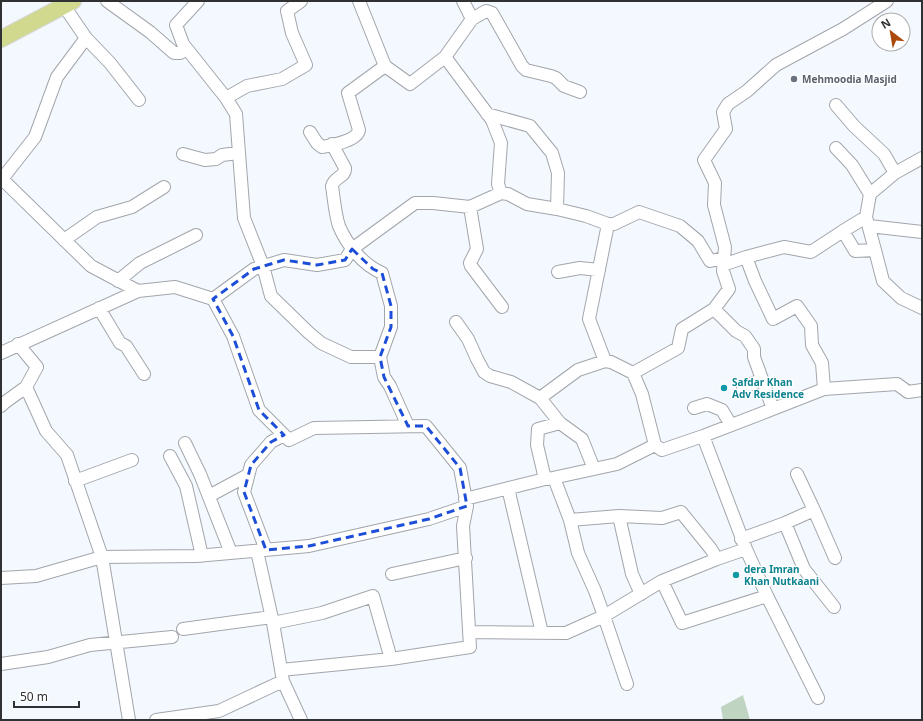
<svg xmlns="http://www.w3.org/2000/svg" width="923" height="721" font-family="'Noto Sans',sans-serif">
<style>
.green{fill:#bfd5c2}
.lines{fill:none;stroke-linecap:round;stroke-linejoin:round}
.minor-casing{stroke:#a2a6ab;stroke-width:14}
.major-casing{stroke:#d5d6d6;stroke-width:18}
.minor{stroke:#fff;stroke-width:12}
.major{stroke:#d1d98e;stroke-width:16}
.marked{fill:none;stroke:#1d4ed8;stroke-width:3;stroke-dasharray:8 5;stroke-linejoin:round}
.worship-dot{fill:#6b7280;stroke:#fff;stroke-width:1.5}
.culture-dot{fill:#0f9aa8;stroke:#fff;stroke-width:1.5}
.labels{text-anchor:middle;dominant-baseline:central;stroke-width:3;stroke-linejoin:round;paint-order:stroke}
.worship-label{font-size:10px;font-weight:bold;fill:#5b616d;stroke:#fff;text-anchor:start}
.culture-label{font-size:10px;font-weight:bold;fill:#0d838f;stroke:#fff;text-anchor:start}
</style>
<rect width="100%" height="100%" fill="#f4f8ff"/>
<!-- green -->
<path class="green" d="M 743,695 L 750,720 L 723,720 L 721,707 Z"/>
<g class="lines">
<defs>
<path id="minor" d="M 107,1 L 150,32 L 174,53 L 180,53 L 187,49 L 183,44 L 176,25 L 198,1
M 359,1 L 385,66 L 410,84 L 445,57
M 463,1 L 472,19 L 445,57 L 492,120 L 501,143 L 498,184 L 501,193 L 508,194 L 527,204 L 557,209 L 586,216 L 608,224 L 614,224 L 639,212 L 680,226 L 698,241 L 710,261 L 724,258
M 472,19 L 486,11 L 492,13 L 522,66 L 526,70 L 551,76 L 556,78 L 564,86 L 580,92
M 86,38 L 110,63 L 139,100
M 187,49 L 226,98 L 247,86 L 282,79 L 306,65 L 292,33 L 287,11 L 301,1
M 226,98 L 236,114 L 244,218 L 263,266 L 271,296 L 308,332 L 321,343 L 351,357 L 380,357 L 391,327 L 391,306 L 382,273 C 363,265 347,245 339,226 C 335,214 334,199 332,186 C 334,177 346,177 345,168 L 332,144
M 836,105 L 854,126 L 884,154 L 895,173
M 487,114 L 530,126 L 552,153 L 558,173 L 557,209
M 310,132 L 317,143 L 322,147 C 332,145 357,141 359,130 L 348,93 L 385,66
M 836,148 L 852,165 L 870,194
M 183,154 L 205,160 L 216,159 L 222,155 L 238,153
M 1,178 L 91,266 L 138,291 L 175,287 L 213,299 L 254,269 L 284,260 L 317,265 L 345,260 L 352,249 L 415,203 L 433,203 L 470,207 L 501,193
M 2,179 L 35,137 L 57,77 L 86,38 L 64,6
M 470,207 L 477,249 L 470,263 L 471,266 L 502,307
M 869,226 L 922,232
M 843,231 L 866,217
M 64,240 L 97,217 L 132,207 L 164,187
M 875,250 L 866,217 L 870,194 L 895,173 L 922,158
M 746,257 L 755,281 L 773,319 L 797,306 L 811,326 L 812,345 L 822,363 L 824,389
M 723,265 L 746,257 L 784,247 L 811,252 L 843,231 L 855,251 L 875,250 L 883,281 L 901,298 L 922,308
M 558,272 L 580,268 L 599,270
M 118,281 L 140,263 L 196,235
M 99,308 L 120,343 L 126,346 L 144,374
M 456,322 L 468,339 L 477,359 L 484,372 L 490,376 L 511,382 L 540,398 L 560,423 L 538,429 L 537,445 L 545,479 L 465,499
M 18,344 L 37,367 L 26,387 L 46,431 L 67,455 L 102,557 L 129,720
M 1,353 L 138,291
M 380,357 L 384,377 L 390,386 L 408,426
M 605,361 L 589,319 L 608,224
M 633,373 L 678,348 L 682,329 L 714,309
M 743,388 L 762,379 L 754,357 L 754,349 L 745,336 L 736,331 L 714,309 L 729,289 L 723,271 L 725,247 L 714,205 L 715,183 L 704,160 L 726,129 L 723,112 L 728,104 L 747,91 L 776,65 L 843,29 L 887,1
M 540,398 L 578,370 L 605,361 L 611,362 L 633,373 L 642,394 L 655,445 L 617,464 L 594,469
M 1,406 L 4,403 L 26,387
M 694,408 L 707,404 L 722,410 L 731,425
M 773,409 L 824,389 L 897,384 L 908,392 L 922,390
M 703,436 L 746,549 L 767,596 L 818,698
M 185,443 L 200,474 L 231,553
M 655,445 L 662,450 L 703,436 L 773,409 L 762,379
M 170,456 L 186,486 L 202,556
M 797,474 L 814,510
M 548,479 L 594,469 L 582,439 L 560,423
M 75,481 L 132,460
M 508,488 L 542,633
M 209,496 L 248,475
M 619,516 L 632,574 L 641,594
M 570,520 L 619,516 L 662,518 L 681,512 L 711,549 L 717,559 L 662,581 L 604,616 L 627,684
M 785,523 L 804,569 L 834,607
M 741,539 L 785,523 L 814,510 L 835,558
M 266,550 L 244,492 L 251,465 L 271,442 L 284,435
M 717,559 L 746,549
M 392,574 L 466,558
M 1,578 L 36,576 L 102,557 L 196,556 L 309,546 L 429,519 L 467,506 L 460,468 L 426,426 L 314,428 L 289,440 L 259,410 L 233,336 L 213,299
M 662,581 L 682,623 L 767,596
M 273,623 L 322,613 L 373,596 L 391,659
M 183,629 L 272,617
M 469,632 L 566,633 L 604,616 L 595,591 L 578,553 L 570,520 L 554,478
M 1,664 L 48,657 L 90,645 L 172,637
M 281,670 L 391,659 L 470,647 L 463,526 L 467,506
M 283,681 L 301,720
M 156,720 L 219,711 L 283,681 L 273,623 L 257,551"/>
<path id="major" d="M 1,39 L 73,1"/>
</defs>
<!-- minor casing -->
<use href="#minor" class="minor-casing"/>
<!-- major casing -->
<use href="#major" class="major-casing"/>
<!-- minor -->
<use href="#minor" class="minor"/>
<!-- major -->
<use href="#major" class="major"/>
</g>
<!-- marked area -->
<path class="marked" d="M 352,249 L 373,269 L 382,273 L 391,306 L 391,327 L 380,357 L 384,377 L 408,426 L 426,426 L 460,468 L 467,506 L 429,519 L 309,546 L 266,550 L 244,492 L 251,465 L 271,442 L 284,435 L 259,410 L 233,336 L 213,299 L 254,269 L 284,260 L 317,265 L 345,260 Z"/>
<!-- markers -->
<circle class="worship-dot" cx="794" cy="79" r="4"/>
<g class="culture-dot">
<circle cx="724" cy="388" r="4"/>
<circle cx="736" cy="575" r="4"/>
</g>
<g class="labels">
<!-- worship labels -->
<g class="worship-label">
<text x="802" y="79">Mehmoodia Masjid</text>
</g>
<!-- culture labels -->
<g class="culture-label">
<text x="732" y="382">Safdar Khan<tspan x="732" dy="12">Adv Residence</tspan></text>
<text x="744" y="569">dera Imran<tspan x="744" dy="12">Khan Nutkaani</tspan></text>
</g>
</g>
<!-- border -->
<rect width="923" height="721" fill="none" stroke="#2f3133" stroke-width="4"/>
<!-- north arrow -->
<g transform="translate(891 32) rotate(329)"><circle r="19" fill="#ffffff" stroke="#acadad"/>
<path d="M0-3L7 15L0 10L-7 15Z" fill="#ab480c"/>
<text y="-6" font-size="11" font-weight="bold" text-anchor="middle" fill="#2f3133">N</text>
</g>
<!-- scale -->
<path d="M14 701v6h65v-6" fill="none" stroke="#2f3133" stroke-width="2"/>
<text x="20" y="701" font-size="12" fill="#2f3133" stroke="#ffffff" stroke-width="3" paint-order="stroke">50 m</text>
</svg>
